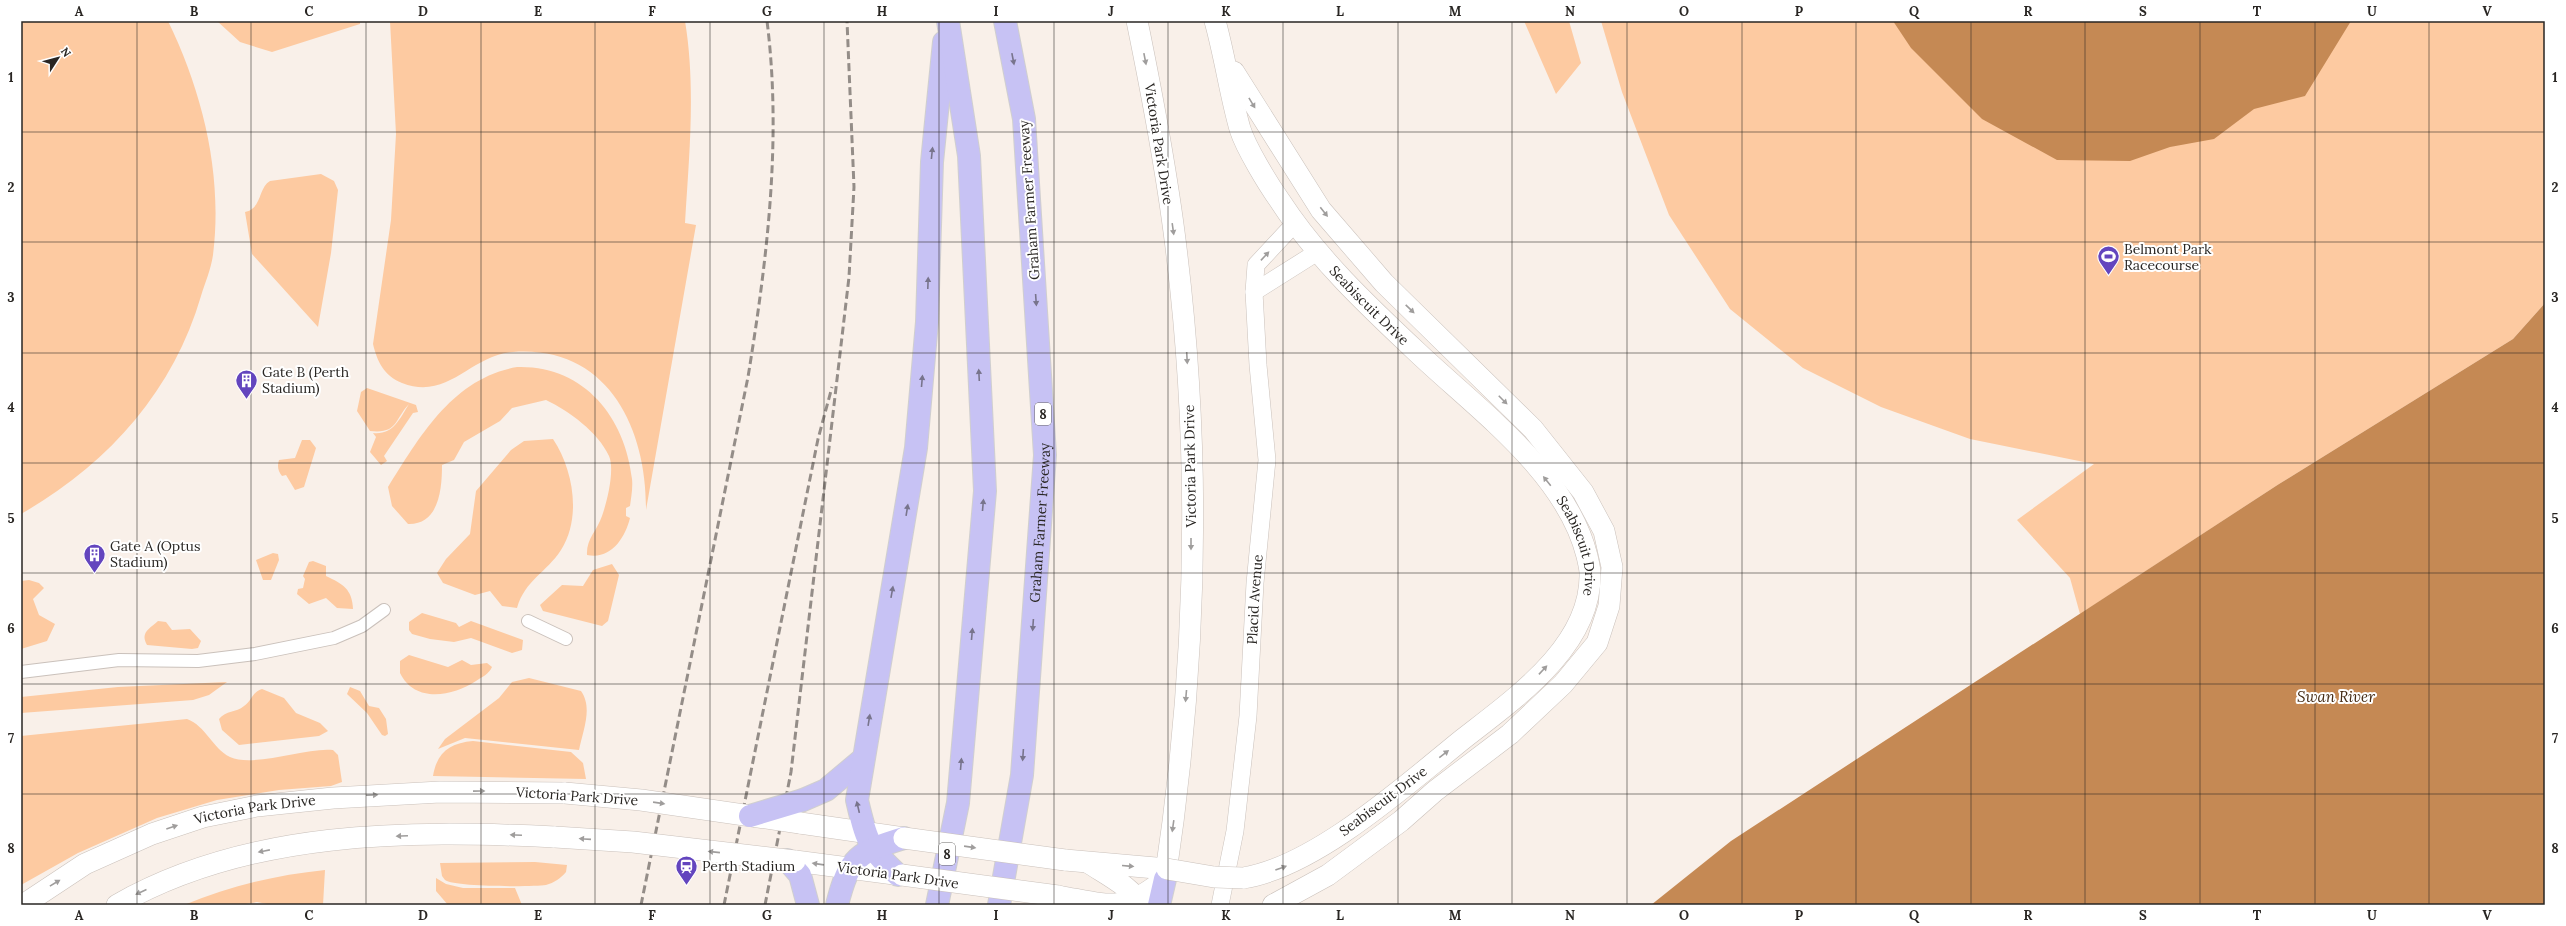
<svg xmlns="http://www.w3.org/2000/svg" width="2566" height="926" font-family="Lora,serif">
<style>
.green{fill:#fdcaa1}
.water{fill:#c58954}
.lines{fill:none;stroke-linecap:round;stroke-linejoin:round}
.pedestrian-casing{stroke:#cac1bb;stroke-width:14}
.minor-casing{stroke:#cac1bb;stroke-width:18}
.tertiary-casing{stroke:#cac1bb;stroke-width:22}
.motorway-casing{stroke:#d0cfcf;stroke-width:24}
.pedestrian{stroke:#fff;stroke-width:12}
.minor{stroke:#fff;stroke-width:17}
.tertiary{stroke:#fff;stroke-width:21}
.motorway{stroke:#c7c2f4;stroke-width:22}
.rail{stroke:#948d88;stroke-width:3;stroke-dasharray:8 4;stroke-linecap:butt}
.tertiary-bridge-casing{stroke:#cac1bb;stroke-width:22;stroke-linecap:butt}
.motorway-bridge-casing{stroke:#d0cfcf;stroke-width:24;stroke-linecap:butt}
.tertiary-bridge{stroke:#fff;stroke-width:21}
.motorway-bridge{stroke:#c7c2f4;stroke-width:22}
.oneway{fill:#78748c}
.oneway2{fill:#9f9d9c}
.grid{fill:none;stroke:#292623;stroke-width:1;stroke-opacity:0.55}
.labels{text-anchor:middle;dominant-baseline:central;stroke-width:4;stroke-linejoin:round;paint-order:stroke}
.shield{fill:#fff;stroke:#696765;stroke-width:1}
.shield-label{font-size:13px;font-weight:bold;fill:#292623}
.street-label{font-size:14px;fill:#292623;stroke:#fff}
.poi-label{font-size:14px;fill:#292623;stroke:#fff;text-anchor:start}
.water-label{font-size:15px;font-style:italic;fill:#442a13;stroke:#fff}
.neatline{fill:none;stroke:#292623;stroke-width:1.5}
.grid-label{font-size:13px;text-anchor:middle;font-weight:bold;fill:#292623}
</style>
<rect width="100%" height="100%" fill="#f9f0e9"/>
<!-- green -->
<path class="green" d="M 21,21 L 168,21 C 203,93 223,175 213,255 C 211,269 205,283 201,296 C 173,392 107,465 21,514 Z
M 217,21 L 360,21 L 360,24 L 272,52 L 240,42 Z
M 390,21 L 685,21 C 696,87 689,157 685,223 L 696,225 L 646,510 C 647,429 608,345 513,352 C 470,355 449,401 402,383 C 384,376 377,361 373,344 L 391,220 L 396,134 Z
M 1524,21 L 1569,21 L 1581,63 L 1556,94 Z
M 1601,21 L 2545,21 L 2545,303 L 2513,339 L 2279,484 L 2080,614 L 2070,578 L 2017,520 L 2094,464 L 1970,439 L 1881,407 L 1803,368 L 1730,309 L 1669,215 L 1622,92 Z
M 321,174 L 334,181 L 338,190 L 331,253 L 318,327 L 252,254 L 245,212 C 262,209 258,188 270,181 Z
M 517,367 C 583,365 625,416 632,479 C 633,488 631,498 630,506 L 626,508 L 626,516 L 630,518 C 625,538 611,560 587,555 C 586,539 597,531 602,516 C 607,502 615,470 609,456 C 598,432 569,411 546,400 L 512,408 L 500,421 L 464,442 L 454,460 L 442,465 C 442,489 439,525 408,524 L 392,506 L 388,487 C 420,436 453,378 517,367 Z
M 367,388 L 416,405 L 418,412 L 413,413 L 384,456 L 387,461 L 381,465 L 370,452 L 376,437 L 373,433 C 393,435 399,420 409,404 C 394,420 398,434 370,431 L 357,411 L 361,392 Z
M 553,439 C 573,469 582,517 561,550 C 547,572 525,580 517,608 L 502,606 L 490,591 L 475,595 L 443,583 L 437,573 L 446,559 L 470,534 L 476,491 L 511,450 L 524,441 Z
M 302,440 L 310,440 L 316,448 L 304,487 L 295,490 L 286,475 L 282,476 C 278,471 277,466 279,460 L 295,458 Z
M 273,553 L 278,554 L 279,560 L 271,580 L 263,580 L 256,560 Z
M 313,561 L 326,566 L 326,576 C 343,584 352,589 353,609 L 337,608 L 326,598 L 309,604 L 297,594 L 298,589 L 303,588 L 305,579 L 303,576 L 309,562 Z
M 612,564 L 619,575 L 608,621 L 602,626 L 543,611 L 540,605 L 562,585 L 583,586 L 593,570 Z
M 29,580 L 39,583 L 44,588 L 33,599 L 39,615 L 55,624 L 47,641 L 21,649 L 21,581 Z
M 422,613 L 456,623 L 459,627 L 471,621 L 523,640 L 522,650 L 512,653 L 471,638 L 454,642 L 430,639 L 412,634 L 409,630 L 409,622 Z
M 158,621 L 166,622 L 172,630 L 190,629 L 201,641 L 198,648 L 192,649 L 147,645 C 140,633 149,629 158,621 Z
M 409,655 L 448,667 L 462,660 L 471,665 L 487,663 L 492,667 C 489,674 482,677 476,681 C 453,696 415,704 400,673 L 400,661 Z
M 529,678 L 581,691 C 593,708 583,730 579,750 L 465,738 L 438,749 L 445,739 L 499,698 L 512,682 Z
M 227,682 L 209,695 L 193,700 L 21,713 L 21,697 L 118,687 Z
M 350,687 L 360,691 L 369,706 L 379,708 L 386,719 L 388,734 L 385,736 L 382,735 L 367,713 L 347,694 Z
M 262,689 L 284,698 L 296,713 L 320,723 L 328,731 L 319,736 L 239,745 L 222,730 L 219,719 C 226,710 236,713 244,706 C 252,701 252,692 262,689 Z
M 187,719 C 206,726 212,748 230,757 C 254,768 306,747 333,750 L 338,755 L 342,782 L 331,786 L 279,790 L 217,800 L 157,818 L 78,853 L 21,885 L 21,736 Z
M 473,741 L 571,752 L 583,763 L 586,779 L 433,776 C 437,752 450,743 473,741 Z
M 535,862 L 567,865 L 566,872 C 561,878 554,883 546,885 C 532,887 454,887 445,880 L 442,876 L 440,863 Z
M 325,870 L 323,905 L 272,905 L 257,902 L 240,905 L 184,905 C 230,886 276,875 325,870 Z
M 436,878 L 446,884 L 463,888 L 515,888 L 522,905 L 448,905 L 436,891 Z"/>
<!-- water -->
<path class="water" d="M 1893,21 L 2351,21 L 2305,96 L 2254,109 L 2214,139 L 2170,147 L 2130,161 L 2057,160 L 1982,119 L 1911,48 Z
M 2545,303 L 2545,905 L 1651,905 L 1731,841 L 2279,484 L 2513,339 Z"/>
<g class="lines">
<defs>
<path id="pedestrian" d="M 528,621 L 566,639
M 21,672 L 119,660 L 198,661 L 255,654 L 334,638 L 362,626 L 384,610"/>
<g id="minor">
<path d="M 1254,292 L 1319,251"/>
<path id="s1" d="M 1220,905 L 1235,831 L 1248,716 L 1255,583 L 1267,460 L 1258,365 L 1254,292 L 1256,265 L 1296,222"/>
</g>
<g id="tertiary">
<path id="s2" d="M 1215,21 C 1225,57 1230,94 1240,129 C 1246,148 1268,184 1280,201 C 1317,258 1368,306 1417,352 C 1477,409 1566,472 1587,556 C 1588,561 1590,568 1590,573 C 1592,646 1514,699 1463,739 C 1406,785 1315,867 1243,878"/>
<path d="M 1234,72 L 1321,210 L 1384,283 L 1533,429 L 1583,492 L 1604,531 L 1612,567 L 1609,606 L 1597,643 L 1563,684 L 1510,734 L 1435,791 L 1401,821 L 1328,875 L 1273,905"/>
<path d="M 800,823 L 904,838"/>
<path d="M 1065,860 L 1167,869"/>
<path d="M 795,861 L 902,875"/>
<path d="M 1089,863 C 1105,874 1134,888 1140,905"/>
<path d="M 1058,896 C 1109,905 1122,914 1165,879 C 1196,674 1202,463 1177,256 C 1168,177 1153,99 1137,21"/>
<path id="s3" d="M 23,905 L 85,864 L 152,834 L 203,817 L 257,806 L 333,798 L 440,792 L 565,793"/>
<path d="M 117,905 C 248,830 408,830 555,837"/>
</g>
<g id="motorway">
<path d="M 803,800 L 826,790 L 863,759"/>
<path d="M 787,860 L 800,875 L 808,905"/>
<path d="M 898,875 C 868,848 866,839 857,800 L 916,448 L 927,322 L 932,162 L 944,42"/>
<path d="M 837,905 C 849,857 858,852 904,838"/>
<path d="M 937,905 L 958,803 L 985,491 L 969,156 L 948,21"/>
<path id="s4" d="M 999,905 L 1022,775 L 1045,455 L 1024,119 L 1005,21"/>
<path d="M 1159,905 L 1165,879"/>
</g>
</defs>
<!-- pedestrian casing -->
<use href="#pedestrian" class="pedestrian-casing"/>
<!-- minor casing -->
<use href="#minor" class="minor-casing"/>
<!-- tertiary casing -->
<use href="#tertiary" class="tertiary-casing"/>
<!-- motorway casing -->
<use href="#motorway" class="motorway-casing"/>
<!-- pedestrian -->
<use href="#pedestrian" class="pedestrian"/>
<!-- minor -->
<use href="#minor" class="minor"/>
<!-- tertiary -->
<use href="#tertiary" class="tertiary"/>
<!-- motorway -->
<use href="#motorway" class="motorway"/>
<!-- rail -->
<path class="rail" d="M 641,905 L 748,377 C 767,260 782,140 767,21
M 724,905 L 818,439 L 832,387
M 765,905 L 791,772 L 849,277 L 854,187 L 847,21"/>
<defs>
<path id="tertiary-bridge" d="M 565,793 L 641,800 L 800,823
M 555,837 L 633,842 L 795,861
M 904,838 L 1065,860
M 1167,869 L 1214,877 L 1243,878
M 902,875 L 1058,896"/>
<path id="motorway-bridge" d="M 750,816 L 803,800"/>
</defs>
<!-- tertiary-bridge casing -->
<use href="#tertiary-bridge" class="tertiary-bridge-casing"/>
<!-- motorway-bridge casing -->
<use href="#motorway-bridge" class="motorway-bridge-casing"/>
<!-- tertiary-bridge -->
<use href="#tertiary-bridge" class="tertiary-bridge"/>
<!-- motorway-bridge -->
<use href="#motorway-bridge" class="motorway-bridge"/>
</g>
<!-- one-way arrows -->
<defs><path id="oneway-solid" d="M-6-.8H1V-3.2L6.5 0L1 3.2V.8H-6Z"/></defs>
<g class="oneway">
<use href="#oneway-solid" transform="translate(1013 59) rotate(79)"/>
<use href="#oneway-solid" transform="translate(932 153) rotate(-84)"/>
<use href="#oneway-solid" transform="translate(928 283) rotate(-88)"/>
<use href="#oneway-solid" transform="translate(1036 300) rotate(86)"/>
<use href="#oneway-solid" transform="translate(979 375) rotate(-93)"/>
<use href="#oneway-solid" transform="translate(922 381) rotate(-85)"/>
<use href="#oneway-solid" transform="translate(983 505) rotate(-85)"/>
<use href="#oneway-solid" transform="translate(907 510) rotate(-81)"/>
<use href="#oneway-solid" transform="translate(892 592) rotate(-80)"/>
<use href="#oneway-solid" transform="translate(1033 625) rotate(94)"/>
<use href="#oneway-solid" transform="translate(972 634) rotate(-85)"/>
<use href="#oneway-solid" transform="translate(869 720) rotate(-81)"/>
<use href="#oneway-solid" transform="translate(1023 755) rotate(94)"/>
<use href="#oneway-solid" transform="translate(961 764) rotate(-85)"/>
<use href="#oneway-solid" transform="translate(858 807) rotate(-103)"/>
</g>
<g class="oneway2">
<use href="#oneway-solid" transform="translate(1145 59) rotate(79)"/>
<use href="#oneway-solid" transform="translate(1252 103) rotate(59)"/>
<use href="#oneway-solid" transform="translate(1324 212) rotate(52)"/>
<use href="#oneway-solid" transform="translate(1173 229) rotate(82)"/>
<use href="#oneway-solid" transform="translate(1265 256) rotate(-47)"/>
<use href="#oneway-solid" transform="translate(1410 309) rotate(44)"/>
<use href="#oneway-solid" transform="translate(1187 358) rotate(87)"/>
<use href="#oneway-solid" transform="translate(1503 400) rotate(45)"/>
<use href="#oneway-solid" transform="translate(1547 481) rotate(-129)"/>
<use href="#oneway-solid" transform="translate(1191 544) rotate(90)"/>
<use href="#oneway-solid" transform="translate(1543 670) rotate(-47)"/>
<use href="#oneway-solid" transform="translate(1186 696) rotate(95)"/>
<use href="#oneway-solid" transform="translate(1444 754) rotate(-38)"/>
<use href="#oneway-solid" transform="translate(479 791) rotate(-1)"/>
<use href="#oneway-solid" transform="translate(372 795) rotate(-3)"/>
<use href="#oneway-solid" transform="translate(659 803) rotate(8)"/>
<use href="#oneway-solid" transform="translate(1173 826) rotate(98)"/>
<use href="#oneway-solid" transform="translate(172 827) rotate(-19)"/>
<use href="#oneway-solid" transform="translate(516 835) rotate(-177)"/>
<use href="#oneway-solid" transform="translate(402 836) rotate(177)"/>
<use href="#oneway-solid" transform="translate(585 839) rotate(-176)"/>
<use href="#oneway-solid" transform="translate(970 847) rotate(8)"/>
<use href="#oneway-solid" transform="translate(264 851) rotate(169)"/>
<use href="#oneway-solid" transform="translate(714 852) rotate(-174)"/>
<use href="#oneway-solid" transform="translate(818 864) rotate(-172)"/>
<use href="#oneway-solid" transform="translate(1128 866) rotate(5)"/>
<use href="#oneway-solid" transform="translate(1281 868) rotate(-20)"/>
<use href="#oneway-solid" transform="translate(55 883) rotate(-31)"/>
<use href="#oneway-solid" transform="translate(141 892) rotate(156)"/>
</g>
<!-- grid -->
<path class="grid" d="M 137,21 L 137,905M 251,21 L 251,905M 366,21 L 366,905M 481,21 L 481,905M 595,21 L 595,905M 710,21 L 710,905M 824,21 L 824,905M 939,21 L 939,905M 1054,21 L 1054,905M 1168,21 L 1168,905M 1283,21 L 1283,905M 1398,21 L 1398,905M 1512,21 L 1512,905M 1627,21 L 1627,905M 1742,21 L 1742,905M 1856,21 L 1856,905M 1971,21 L 1971,905M 2085,21 L 2085,905M 2200,21 L 2200,905M 2315,21 L 2315,905M 2429,21 L 2429,905M 21,132 L 2545,132M 21,242 L 2545,242M 21,353 L 2545,353M 21,463 L 2545,463M 21,573 L 2545,573M 21,684 L 2545,684M 21,794 L 2545,794"/>
<!-- icons -->
<defs>
<symbol id="stadium-pin" viewBox="-11 -11 22 30"><path d="M0 17L-7.5 6A9.5 9.5 0 1 1 7.5 6Z" fill="#6345be" stroke="#fff"/><path d="M0-5a6.5 5 0 1 0 0 10a6.5 5 0 1 0 0-10ZM-3.5-1.8h7v3.6h-7Z" fill="#fff"/></symbol>
<symbol id="building-pin" viewBox="-11 -11 22 30"><path d="M0 17L-7.5 6A9.5 9.5 0 1 1 7.5 6Z" fill="#6345be" stroke="#fff"/><path d="M-4-6H4V6H1V3H-1V6H-4ZM-2.5-4.3h1.7v1.8h-1.7ZM.8-4.3h1.7v1.8H.8ZM-2.5-1h1.7V.8h-1.7ZM.8-1h1.7V.8H.8Z" fill="#fff"/></symbol>
<symbol id="station-pin" viewBox="-11 -11 22 30"><path d="M0 17L-7.5 6A9.5 9.5 0 1 1 7.5 6Z" fill="#6345be" stroke="#fff"/><path d="M-3-6H3Q5-6 5-4V2Q5 4 3 4L4.5 6H3L1.5 4h-3L-3 6H-4.5L-3 4Q-5 4-5 2V-4Q-5-6-3-6ZM-3.5-4v3h7v-3ZM-3.5 1v1.5H-2V1ZM2 1v1.5H3.5V1Z" fill="#fff"/></symbol>
</defs>
<g fill-rule="evenodd">
<use href="#stadium-pin" x="2096" y="244" width="25" height="34"/>
<use href="#building-pin" x="234" y="368" width="25" height="34"/>
<use href="#building-pin" x="82" y="542" width="25" height="34"/>
<use href="#station-pin" x="674" y="854" width="25" height="34"/>
</g>
<g class="labels">
<!-- shield labels -->
<g class="shield">
<rect x="1035" y="403" width="16" height="22" rx="3"/>
<rect x="939" y="843" width="16" height="22" rx="3"/>
</g>
<g class="shield-label">
<text x="1043" y="414">8</text>
<text x="947" y="854">8</text>
</g>
<!-- street labels -->
<g class="street-label">
<text transform="translate(1159 144) rotate(81)">Victoria Park Drive</text>
<text transform="translate(1029 200) rotate(-94)">Graham Farmer Freeway</text>
<text stroke="none"><textPath href="#s2" startOffset="331">Seabiscuit Drive</textPath></text>
<text transform="translate(1190 466) rotate(-91)">Victoria Park Drive</text>
<text stroke="none"><textPath href="#s4" startOffset="385">Graham Farmer Freeway</textPath></text>
<text stroke="none"><textPath href="#s2" startOffset="655">Seabiscuit Drive</textPath></text>
<text stroke="none"><textPath href="#s1" startOffset="308">Placid Avenue</textPath></text>
<text transform="translate(577 796) rotate(4)">Victoria Park Drive</text>
<text transform="translate(1383 801) rotate(-37)">Seabiscuit Drive</text>
<text stroke="none"><textPath href="#s3" startOffset="254">Victoria Park Drive</textPath></text>
<text transform="translate(898 875) rotate(8)">Victoria Park Drive</text>
</g>
<!-- poi labels -->
<g class="poi-label">
<text x="2124" y="249">Belmont Park<tspan x="2124" dy="16">Racecourse</tspan></text>
<text x="262" y="372">Gate B (Perth<tspan x="262" dy="16">Stadium)</tspan></text>
<text x="110" y="546">Gate A (Optus<tspan x="110" dy="16">Stadium)</tspan></text>
<text x="702" y="866">Perth Stadium</text>
</g>
<!-- water labels -->
<g class="water-label">
<text x="2336" y="696">Swan River</text>
</g>
</g>
<!-- border -->
<rect width="2566" height="926" fill="none" stroke="#ffffff" stroke-width="44"/>
<!-- north arrow -->
<g transform="translate(58 58) rotate(54)" stroke="#ffffff" stroke-width="3" paint-order="stroke">
<path d="M0-3L7 15L0 10L-7 15Z" fill="#292623"/>
<text y="-6" font-size="11" font-weight="bold" text-anchor="middle" fill="#292623">N</text>
</g>
<rect x="22" y="22" width="2522" height="882" class="neatline"/>
<g class="grid-label">
<text x="79" y="16">A</text>
<text x="194" y="16">B</text>
<text x="309" y="16">C</text>
<text x="423" y="16">D</text>
<text x="538" y="16">E</text>
<text x="652" y="16">F</text>
<text x="767" y="16">G</text>
<text x="882" y="16">H</text>
<text x="996" y="16">I</text>
<text x="1111" y="16">J</text>
<text x="1226" y="16">K</text>
<text x="1340" y="16">L</text>
<text x="1455" y="16">M</text>
<text x="1570" y="16">N</text>
<text x="1684" y="16">O</text>
<text x="1799" y="16">P</text>
<text x="1914" y="16">Q</text>
<text x="2028" y="16">R</text>
<text x="2143" y="16">S</text>
<text x="2257" y="16">T</text>
<text x="2372" y="16">U</text>
<text x="2487" y="16">V</text>
<text x="11" y="82">1</text>
<text x="2555" y="82">1</text>
<text x="11" y="192">2</text>
<text x="2555" y="192">2</text>
<text x="11" y="302">3</text>
<text x="2555" y="302">3</text>
<text x="11" y="412">4</text>
<text x="2555" y="412">4</text>
<text x="11" y="523">5</text>
<text x="2555" y="523">5</text>
<text x="11" y="633">6</text>
<text x="2555" y="633">6</text>
<text x="11" y="743">7</text>
<text x="2555" y="743">7</text>
<text x="11" y="853">8</text>
<text x="2555" y="853">8</text>
<text x="79" y="920">A</text>
<text x="194" y="920">B</text>
<text x="309" y="920">C</text>
<text x="423" y="920">D</text>
<text x="538" y="920">E</text>
<text x="652" y="920">F</text>
<text x="767" y="920">G</text>
<text x="882" y="920">H</text>
<text x="996" y="920">I</text>
<text x="1111" y="920">J</text>
<text x="1226" y="920">K</text>
<text x="1340" y="920">L</text>
<text x="1455" y="920">M</text>
<text x="1570" y="920">N</text>
<text x="1684" y="920">O</text>
<text x="1799" y="920">P</text>
<text x="1914" y="920">Q</text>
<text x="2028" y="920">R</text>
<text x="2143" y="920">S</text>
<text x="2257" y="920">T</text>
<text x="2372" y="920">U</text>
<text x="2487" y="920">V</text>
</g>
</svg>
